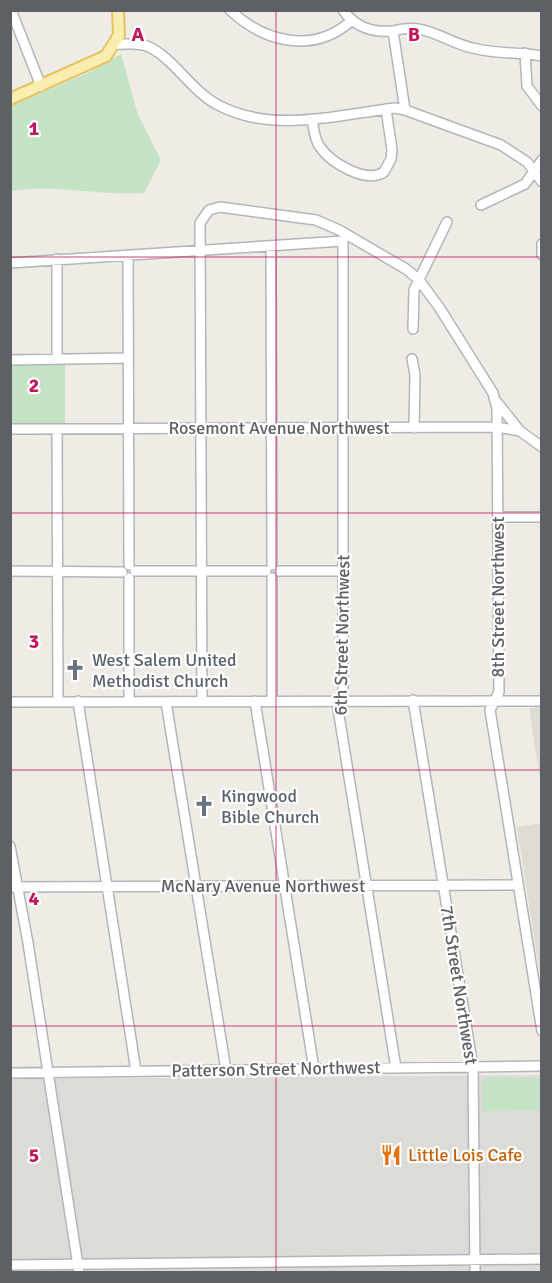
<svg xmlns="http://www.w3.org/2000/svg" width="552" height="1283" font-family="Signika,sans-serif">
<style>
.industrial{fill:#dddbd7}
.education{fill:#dedbd3}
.green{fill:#c3e3c4}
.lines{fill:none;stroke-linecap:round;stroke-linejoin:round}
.minor-casing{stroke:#b2b5b9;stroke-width:12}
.major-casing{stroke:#e6c365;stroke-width:14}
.minor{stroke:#fff;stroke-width:9}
.major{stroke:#f9edaf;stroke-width:10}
.grid{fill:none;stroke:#c2185b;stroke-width:1.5;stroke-opacity:0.55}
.labels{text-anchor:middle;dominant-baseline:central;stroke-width:4.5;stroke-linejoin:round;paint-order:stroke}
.street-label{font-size:18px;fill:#5d6064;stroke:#fff}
.worship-label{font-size:18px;fill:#5b616d;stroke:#fff;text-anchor:start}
.food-label{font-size:18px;fill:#c56008;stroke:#fff;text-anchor:start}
.grid-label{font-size:20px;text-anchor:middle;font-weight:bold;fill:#c2185b;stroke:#fff;stroke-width:4.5;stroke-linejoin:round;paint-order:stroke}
</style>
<rect width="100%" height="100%" fill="#eeece5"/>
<!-- industrial -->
<path class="industrial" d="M 541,1075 L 541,1272 L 11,1271 L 10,1079 Z"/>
<!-- education -->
<path class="education" d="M 541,707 L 542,707 L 541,785 L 529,708 Z
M 541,823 L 542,823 L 541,982 L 517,827 Z"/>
<!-- green -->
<path class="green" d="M 121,54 L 138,115 L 161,160 L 144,193 C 99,196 54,184 11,191 L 11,106 L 90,72 Z
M 65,364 L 65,423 L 11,423 L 11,365 Z
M 487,1077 L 541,1078 L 541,1110 L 483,1111 L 483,1081 Z"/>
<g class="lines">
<defs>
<path id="minor" d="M 11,10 L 41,86
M 230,10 C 265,43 314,54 351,21
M 343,10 C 355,27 372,33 393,31 L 405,110
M 393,31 C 428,21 444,43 477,49 C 498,54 520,52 542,56
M 115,44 C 126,45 137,42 147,46 C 173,57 191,91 218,105 C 273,134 337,115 395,108 L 405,110 L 501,145 L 527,162 L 542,182
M 525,53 L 527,86 L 542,106
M 312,119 C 314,129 314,139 320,147 C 331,163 366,184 384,172 L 391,159 L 392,150 L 386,109
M 481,205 L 525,184 L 542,160
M 346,234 L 343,241 L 343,693 L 338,709 L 396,1068
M 542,244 L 542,255
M 271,246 L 272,565
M 128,255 L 129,565
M 10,263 L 343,241
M 413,329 L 414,290 L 447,222
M 57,359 L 57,259
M 412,359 L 415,375 L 414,428
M 10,360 L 128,358
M 496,401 L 520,431
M 10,429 L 497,427 L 520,431 L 542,447
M 57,429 L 58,701
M 498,517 L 542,517
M 10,571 L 122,572
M 135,571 L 266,571
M 279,571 L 343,571
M 413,700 L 473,1067 L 475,1272
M 78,701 L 136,1071
M 202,701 L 200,223 L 209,210 L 220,207 L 316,220 L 339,230 L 406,269 L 419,280 L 439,307 L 493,393 L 497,409 L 499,692 L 490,710 L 542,1031
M 255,701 L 314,1069
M 272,701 L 272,578
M 10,702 L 542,701
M 129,702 L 129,578
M 166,702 L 226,1070
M 10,846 L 28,943 L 79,1272
M 10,887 L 515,885
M 10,1073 L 542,1066
M 10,1265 L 542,1259"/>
<path id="major" d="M 10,99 L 106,56 L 119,35 L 118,10"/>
</defs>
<!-- minor casing -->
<use href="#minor" class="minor-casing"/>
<!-- major casing -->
<use href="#major" class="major-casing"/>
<!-- minor -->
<use href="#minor" class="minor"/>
<!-- major -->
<use href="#major" class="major"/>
</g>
<!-- grid -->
<path class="grid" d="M 276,10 L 276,1272M 10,257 L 542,257M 10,513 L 542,513M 10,770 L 542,770M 10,1026 L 542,1026"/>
<!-- icons -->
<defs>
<symbol id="church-bare" viewBox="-9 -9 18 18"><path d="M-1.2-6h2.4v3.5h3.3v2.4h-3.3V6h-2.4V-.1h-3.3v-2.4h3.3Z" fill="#6b7280" stroke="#fff" stroke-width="2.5" paint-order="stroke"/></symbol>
<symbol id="restaurant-bare" viewBox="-9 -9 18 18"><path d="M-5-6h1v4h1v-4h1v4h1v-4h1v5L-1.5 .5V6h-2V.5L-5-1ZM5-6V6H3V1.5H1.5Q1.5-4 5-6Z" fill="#e8710a" stroke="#fff" stroke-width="2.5" paint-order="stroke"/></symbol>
</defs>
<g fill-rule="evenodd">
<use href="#church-bare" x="60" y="655" width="30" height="30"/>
<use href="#church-bare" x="189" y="791" width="30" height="30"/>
<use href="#restaurant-bare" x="376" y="1140" width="30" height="30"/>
</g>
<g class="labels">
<!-- street labels -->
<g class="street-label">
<text x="279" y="428">Rosemont Avenue Northwest</text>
<text transform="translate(498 597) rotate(-90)">8th Street Northwest</text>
<text transform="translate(342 635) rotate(-89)">6th Street Northwest</text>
<text x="263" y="886">McNary Avenue Northwest</text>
<text transform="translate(459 985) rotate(81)">7th Street Northwest</text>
<text transform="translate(276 1069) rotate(-1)">Patterson Street Northwest</text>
</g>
<!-- worship labels -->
<g class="worship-label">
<text x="92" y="660">West Salem United<tspan x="92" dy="21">Methodist Church</tspan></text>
<text x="221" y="796">Kingwood<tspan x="221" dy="21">Bible Church</tspan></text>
</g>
<!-- food labels -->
<g class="food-label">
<text x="408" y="1155">Little Lois Cafe</text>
</g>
</g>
<g class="grid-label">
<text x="138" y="41">A</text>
<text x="414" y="41">B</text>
<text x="34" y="135">1</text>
<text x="34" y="392">2</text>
<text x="34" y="648">3</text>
<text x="34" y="905">4</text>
<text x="34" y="1162">5</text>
</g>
<!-- border -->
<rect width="552" height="1283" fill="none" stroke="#5d6064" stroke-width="24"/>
</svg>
